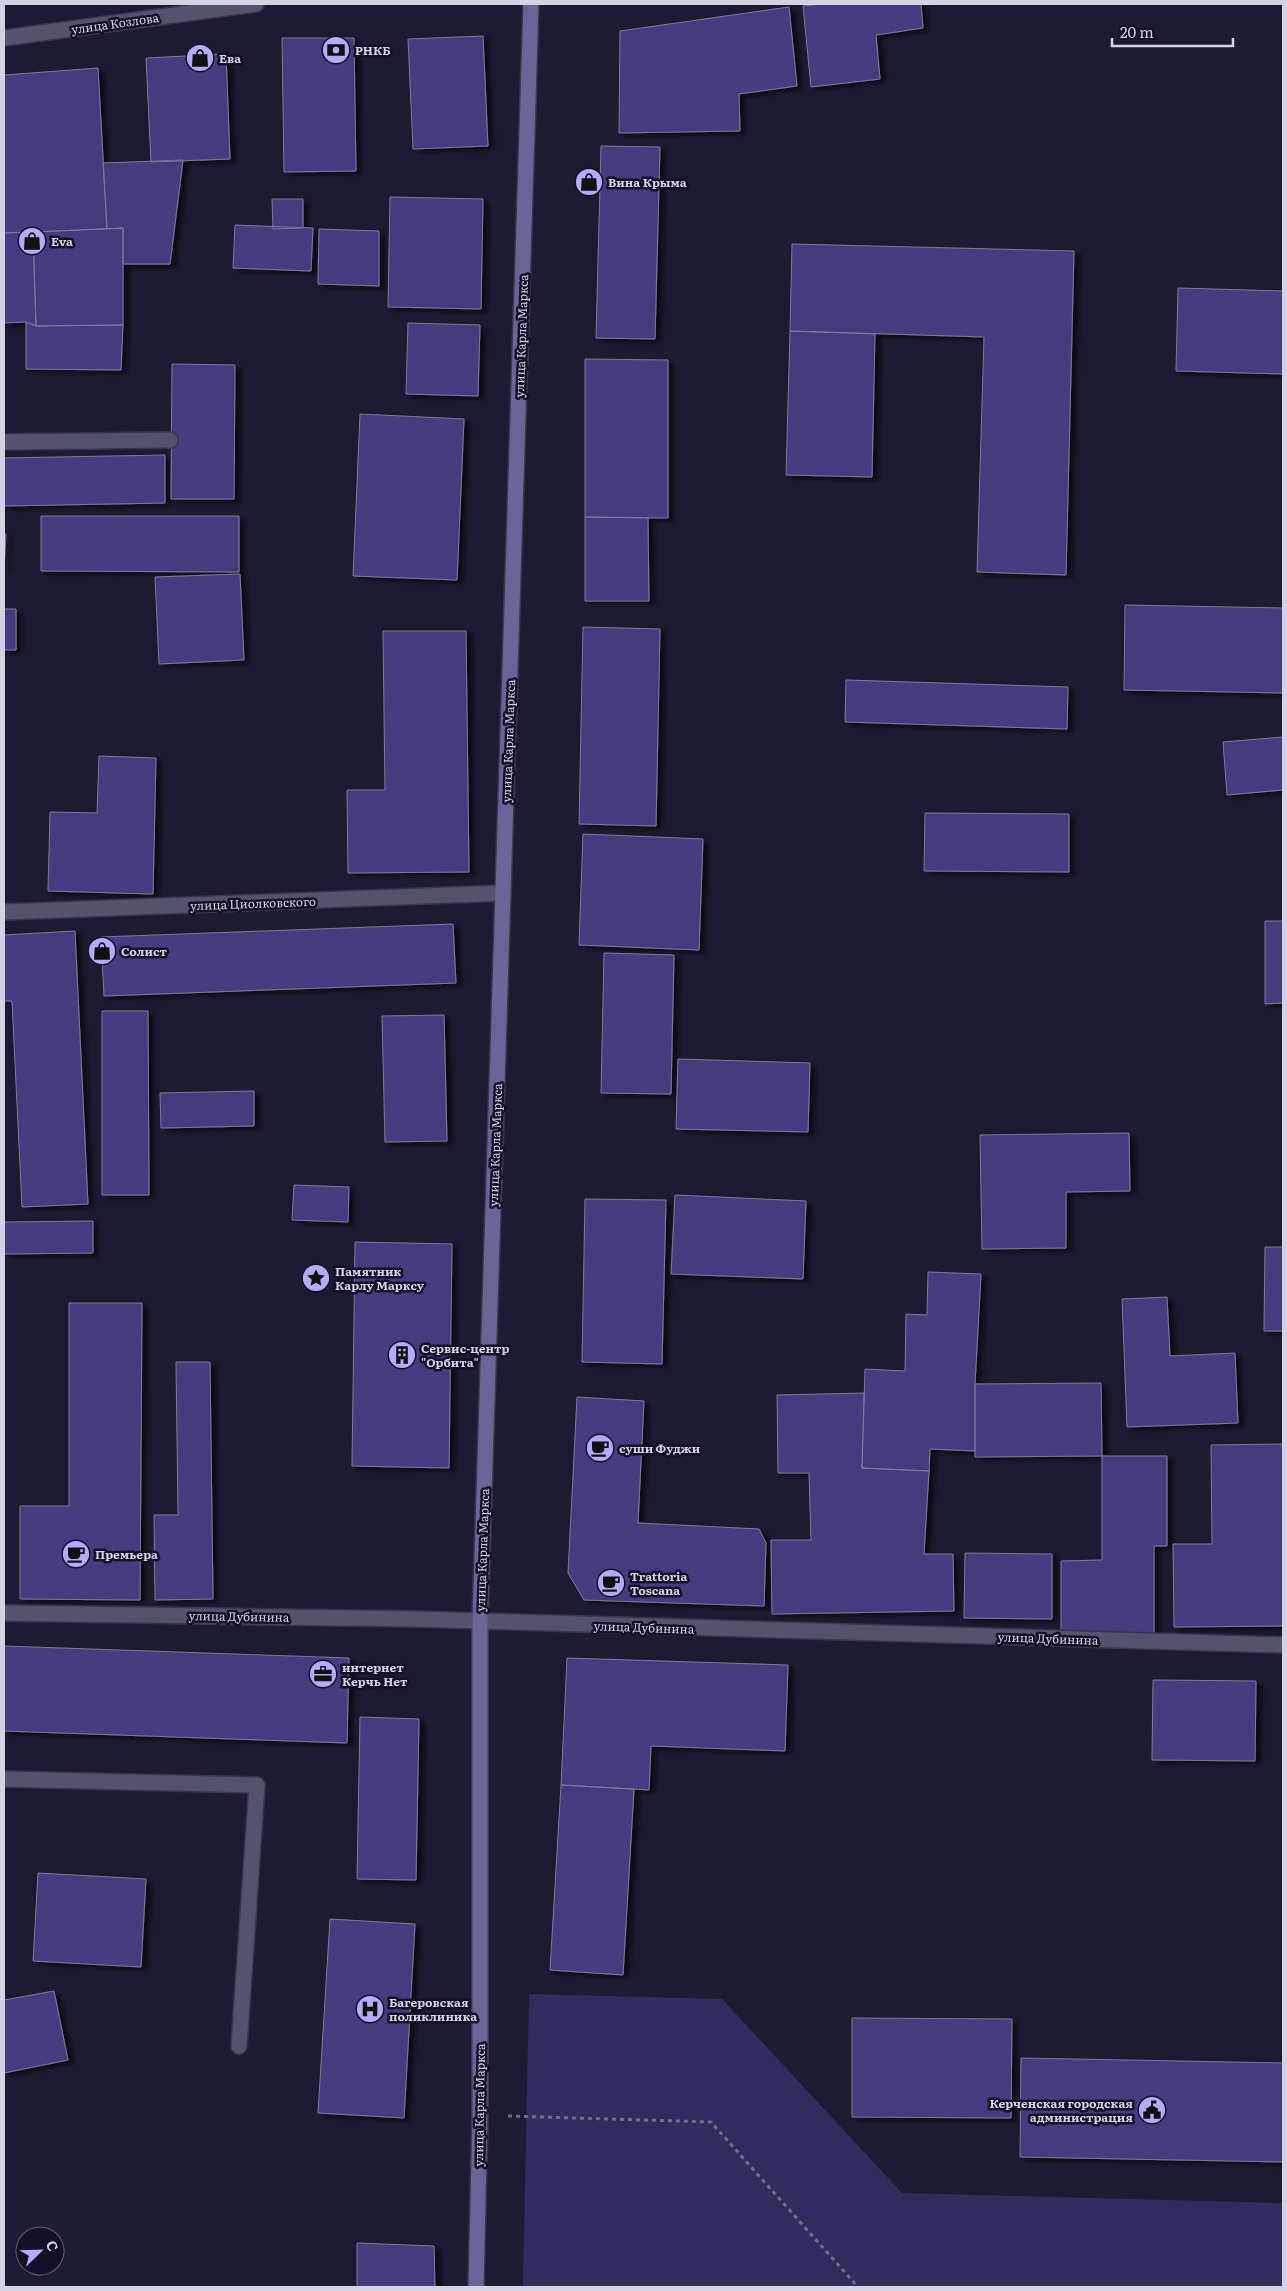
<svg xmlns="http://www.w3.org/2000/svg" width="1287" height="2291" font-family="Literata,serif">
<style>
.green{fill:#322b5d}
.building{fill:#453b7e;stroke:#7c7a97;filter:url(#shadow)}
.lines{fill:none;stroke-linecap:round;stroke-linejoin:round}
.lane-casing{stroke:#393649;stroke-width:18}
.street-casing{stroke:#393649;stroke-width:18}
.secondary-casing{stroke:#393649;stroke-width:18}
.path{stroke:#717083;stroke-width:3;stroke-dasharray:4 4;stroke-linecap:butt}
.lane{stroke:#54526d;stroke-width:15}
.street{stroke:#54526d;stroke-width:15}
.secondary{stroke:#6a6596;stroke-width:15}
.labels{text-anchor:middle;dominant-baseline:central;stroke-width:5;stroke-linejoin:round;paint-order:stroke}
.street-label{font-size:12px;fill:#d3d3e3;stroke:#141127}
.poi-label{font-size:12px;font-weight:bold;fill:#d3d3e3;stroke:#141127;text-anchor:start}
</style>
<defs>
<filter id="shadow"><feDropShadow dx="5.5" dy="3" stdDeviation="2.5" flood-color="#0009"/></filter>
</defs>
<rect width="100%" height="100%" fill="#1d1b31"/>
<!-- green -->
<path class="green" d="M 529,1994 L 722,1999 L 902,2193 L 1283,2203 L 1283,2287 L 523,2287 Z"/>
<!-- building -->
<path class="building" d="M 823,4 L 921,4 L 923,28 L 876,35 L 880,79 L 811,87 L 803,6 Z
M 789,7 L 797,86 L 739,94 L 740,131 L 619,133 L 620,31 Z
M 483,36 L 488,146 L 413,149 L 408,39 Z
M 282,38 L 354,38 L 356,171 L 284,172 Z
M 226,54 L 230,159 L 151,162 L 146,58 Z
M 98,68 L 107,229 L 4,233 L 4,75 Z
M 601,146 L 660,147 L 655,339 L 596,338 Z
M 183,160 L 170,264 L 123,264 L 123,228 L 107,229 L 103,163 Z
M 390,197 L 483,199 L 481,309 L 388,307 Z
M 272,199 L 303,199 L 303,228 L 273,229 Z
M 235,225 L 313,228 L 311,271 L 233,268 Z
M 123,228 L 123,325 L 36,326 L 33,232 Z
M 319,229 L 379,231 L 379,286 L 318,284 Z
M 33,232 L 36,326 L 26,322 L 4,323 L 4,233 Z
M 792,244 L 1074,251 L 1066,575 L 977,572 L 984,337 L 790,331 Z
M 1178,288 L 1283,291 L 1283,374 L 1176,371 Z
M 26,322 L 36,326 L 123,325 L 121,370 L 26,369 Z
M 408,323 L 480,325 L 478,396 L 406,394 Z
M 790,331 L 875,334 L 872,477 L 786,475 Z
M 585,359 L 668,360 L 668,518 L 585,517 Z
M 172,364 L 235,365 L 234,499 L 171,499 Z
M 360,414 L 464,419 L 457,580 L 353,576 Z
M 165,455 L 165,503 L 4,506 L 4,458 Z
M 41,516 L 239,516 L 239,572 L 41,571 Z
M 585,517 L 648,518 L 649,601 L 585,601 Z
M 4,533 L 6,534 L 4,570 Z
M 240,574 L 244,660 L 159,664 L 155,577 Z
M 1125,605 L 1283,608 L 1283,693 L 1124,690 Z
M 4,609 L 16,609 L 16,650 L 4,650 Z
M 583,627 L 660,629 L 656,826 L 579,824 Z
M 383,631 L 466,631 L 469,872 L 348,873 L 347,790 L 385,790 Z
M 846,680 L 1068,687 L 1067,729 L 845,722 Z
M 1283,737 L 1283,790 L 1227,795 L 1223,742 Z
M 99,756 L 156,758 L 153,894 L 48,891 L 50,812 L 97,813 Z
M 925,813 L 1069,814 L 1069,872 L 924,871 Z
M 583,834 L 703,839 L 699,950 L 579,945 Z
M 1265,921 L 1283,921 L 1283,1003 L 1265,1004 Z
M 453,924 L 456,983 L 104,996 L 101,937 Z
M 75,931 L 88,1204 L 22,1207 L 12,1001 L 4,1001 L 4,935 Z
M 604,953 L 674,955 L 671,1094 L 601,1093 Z
M 102,1011 L 148,1011 L 149,1195 L 102,1195 Z
M 444,1015 L 447,1141 L 385,1142 L 382,1016 Z
M 678,1059 L 810,1063 L 808,1132 L 676,1129 Z
M 254,1091 L 254,1126 L 161,1128 L 160,1093 Z
M 1129,1133 L 1130,1191 L 1066,1192 L 1066,1248 L 982,1249 L 980,1135 Z
M 294,1185 L 349,1187 L 348,1222 L 292,1220 Z
M 675,1195 L 806,1201 L 803,1279 L 671,1274 Z
M 585,1199 L 666,1200 L 662,1364 L 582,1362 Z
M 93,1221 L 93,1253 L 4,1254 L 4,1222 Z
M 355,1242 L 452,1244 L 449,1468 L 352,1466 Z
M 1265,1247 L 1283,1247 L 1283,1331 L 1264,1331 Z
M 928,1272 L 981,1274 L 975,1384 L 975,1451 L 930,1449 L 929,1471 L 862,1468 L 865,1369 L 905,1371 L 906,1314 L 927,1315 Z
M 1167,1297 L 1170,1356 L 1235,1353 L 1238,1423 L 1127,1427 L 1122,1299 Z
M 69,1303 L 142,1303 L 140,1600 L 20,1599 L 20,1506 L 69,1506 Z
M 176,1362 L 210,1362 L 213,1599 L 155,1600 L 154,1515 L 178,1515 Z
M 1101,1383 L 1102,1456 L 975,1457 L 975,1384 Z
M 864,1393 L 862,1468 L 929,1471 L 924,1554 L 953,1554 L 954,1611 L 772,1614 L 771,1540 L 811,1540 L 809,1473 L 778,1473 L 777,1395 Z
M 577,1397 L 644,1401 L 638,1523 L 759,1529 L 766,1543 L 764,1606 L 584,1600 L 568,1573 Z
M 1283,1444 L 1283,1626 L 1174,1627 L 1173,1544 L 1212,1544 L 1211,1445 Z
M 1102,1456 L 1167,1456 L 1167,1546 L 1154,1546 L 1154,1635 L 1061,1635 L 1061,1561 L 1102,1560 Z
M 965,1553 L 1052,1554 L 1052,1619 L 964,1618 Z
M 4,1646 L 349,1658 L 347,1743 L 4,1731 Z
M 567,1658 L 788,1665 L 785,1751 L 651,1746 L 649,1790 L 561,1785 Z
M 1153,1680 L 1256,1681 L 1255,1761 L 1152,1760 Z
M 360,1717 L 419,1719 L 416,1880 L 357,1879 Z
M 561,1785 L 634,1789 L 623,1975 L 550,1970 Z
M 38,1873 L 146,1879 L 141,1967 L 33,1961 Z
M 330,1919 L 415,1924 L 404,2118 L 318,2113 Z
M 54,1991 L 68,2060 L 4,2073 L 4,2000 Z
M 852,2018 L 1012,2019 L 1011,2118 L 852,2117 Z
M 1021,2058 L 1283,2063 L 1283,2162 L 1020,2157 Z
M 357,2243 L 434,2246 L 435,2287 L 357,2287 Z"/>
<g class="lines">
<defs>
<path id="lane" d="M 4,442 L 170,440"/>
<path id="street" d="M 4,38 L 256,4
M 4,912 L 503,893
M 4,1613 L 415,1619 L 1283,1645
M 4,1779 L 257,1785 L 239,2046"/>
<path id="secondary" d="M 476,2287 L 480,2115 L 480,1622 L 531,4"/>
</defs>
<!-- lane casing -->
<use href="#lane" class="lane-casing"/>
<!-- street casing -->
<use href="#street" class="street-casing"/>
<!-- secondary casing -->
<use href="#secondary" class="secondary-casing"/>
<!-- path -->
<path class="path" d="M 508,2116 L 711,2122 L 858,2287"/>
<!-- lane -->
<use href="#lane" class="lane"/>
<!-- street -->
<use href="#street" class="street"/>
<!-- secondary -->
<use href="#secondary" class="secondary"/>
</g>
<!-- icons -->
<defs>
<symbol id="bank-disc" viewBox="-11 -11 22 22"><circle r="9.5" fill="#b3adf9" stroke="#141127"/><path d="M-6-4H6V4H-6ZM0-2.3a2.3 2.3 0 1 0 0 4.6a2.3 2.3 0 1 0 0-4.6Z" fill="#111"/></symbol>
<symbol id="shop-disc" viewBox="-11 -11 22 22"><circle r="9.5" fill="#b3adf9" stroke="#141127"/><path d="M-5-2.5h2.3a2.7 3.5 0 0 1 5.4 0H5L5.5 6h-11ZM-1.5-2.5h3a1.5 2.3 0 0 0-3 0Z" fill="#111"/></symbol>
<symbol id="sight-disc" viewBox="-11 -11 22 22"><circle r="9.5" fill="#b3adf9" stroke="#141127"/><path d="M0-6L1.8-2.2L6-1.7L2.9 1.2L3.7 5.4L0 3.3L-3.7 5.4L-2.9 1.2L-6-1.7L-1.8-2.2Z" fill="#111"/></symbol>
<symbol id="building-disc" viewBox="-11 -11 22 22"><circle r="9.5" fill="#b3adf9" stroke="#141127"/><path d="M-4-6H4V6H1V3H-1V6H-4ZM-2.5-4.3h1.7v1.8h-1.7ZM.8-4.3h1.7v1.8H.8ZM-2.5-1h1.7V.8h-1.7ZM.8-1h1.7V.8H.8Z" fill="#111"/></symbol>
<symbol id="cafe-disc" viewBox="-11 -11 22 22"><circle r="9.5" fill="#b3adf9" stroke="#141127"/><path d="M-5.5-4.5H6V0H3Q3 3.5 0 3.5H-2.5Q-5.5 3.5-5.5 0ZM3-3.2v2h1.7v-2ZM-6 4.5H4V6H-6Z" fill="#111"/></symbol>
<symbol id="office-disc" viewBox="-11 -11 22 22"><circle r="9.5" fill="#b3adf9" stroke="#141127"/><path d="M-6-3h4V-5.5h4V-3h4V5H-6ZM-1-4.5V-3h2v-1.5ZM-6 0V1H6V0Z" fill="#111"/></symbol>
<symbol id="hospital-disc" viewBox="-11 -11 22 22"><circle r="9.5" fill="#b3adf9" stroke="#141127"/><path d="M-5-5h3v3.5h4V-5h3V5h-3V1.5h-4V5h-3Z" fill="#111"/></symbol>
<symbol id="civic-disc" viewBox="-11 -11 22 22"><circle r="9.5" fill="#b3adf9" stroke="#141127"/><path d="M-.6-6.5H3V-4.5H.6V-3L4-1V1h2V6H-6V1h2V-1L-.6-3ZM-1.2 2.5V6h2.4V2.5Z" fill="#111"/></symbol>
</defs>
<g fill-rule="evenodd">
<use href="#bank-disc" x="320" y="34" width="32" height="32"/>
<use href="#shop-disc" x="184" y="42" width="32" height="32"/>
<use href="#shop-disc" x="573" y="166" width="32" height="32"/>
<use href="#shop-disc" x="16" y="225" width="32" height="32"/>
<use href="#shop-disc" x="86" y="935" width="32" height="32"/>
<use href="#sight-disc" x="300" y="1262" width="32" height="32"/>
<use href="#building-disc" x="386" y="1339" width="32" height="32"/>
<use href="#cafe-disc" x="584" y="1432" width="32" height="32"/>
<use href="#cafe-disc" x="60" y="1538" width="32" height="32"/>
<use href="#cafe-disc" x="595" y="1567" width="32" height="32"/>
<use href="#office-disc" x="307" y="1658" width="32" height="32"/>
<use href="#hospital-disc" x="354" y="1993" width="32" height="32"/>
<use href="#civic-disc" x="1136" y="2094" width="32" height="32"/>
</g>
<g class="labels">
<!-- street labels -->
<g class="street-label">
<text transform="translate(115 23) rotate(-8)">улица Козлова</text>
<text transform="translate(521 336) rotate(-88)">улица Карла Маркса</text>
<text transform="translate(508 741) rotate(-88)">улица Карла Маркса</text>
<text transform="translate(253 903) rotate(-2)">улица Циолковского</text>
<text transform="translate(495 1145) rotate(-88)">улица Карла Маркса</text>
<text transform="translate(482 1550) rotate(-88)">улица Карла Маркса</text>
<text transform="translate(239 1616) rotate(1)">улица Дубинина</text>
<text transform="translate(644 1627) rotate(2)">улица Дубинина</text>
<text transform="translate(1048 1638) rotate(2)">улица Дубинина</text>
<text transform="translate(479 2105) rotate(-89)">улица Карла Маркса</text>
</g>
<!-- poi labels -->
<g class="poi-label">
<text x="355" y="50">РНКБ</text>
<text x="219" y="58">Ева</text>
<text x="608" y="182">Вина Крыма</text>
<text x="51" y="241">Eva</text>
<text x="121" y="951">Солист</text>
<text x="335" y="1271">Памятник<tspan x="335" dy="14">Карлу Марксу</tspan></text>
<text x="421" y="1348">Сервис-центр<tspan x="421" dy="14">"Орбита"</tspan></text>
<text x="619" y="1448">суши Фуджи</text>
<text x="95" y="1554">Премьера</text>
<text x="630" y="1576">Trattoria<tspan x="630" dy="14">Toscana</tspan></text>
<text x="342" y="1667">интернет<tspan x="342" dy="14">Керчь Нет</tspan></text>
<text x="389" y="2002">Багеровская<tspan x="389" dy="14">поликлиника</tspan></text>
<text x="1133" y="2103" text-anchor="end">Керченская городская<tspan x="1133" dy="14">администрация</tspan></text>
</g>
</g>
<!-- border -->
<rect width="1287" height="2291" fill="none" stroke="#d3d3e3" stroke-width="10"/>
<!-- north arrow -->
<g transform="translate(40 2251) rotate(67)"><circle r="24" fill="#141127" stroke="#605f72"/>
<path d="M0-4L9 19L0 12L-9 19Z" fill="#b3adf9"/>
<text y="-8" font-size="14" font-weight="bold" text-anchor="middle" fill="#d3d3e3">С</text>
</g>
<!-- scale -->
<path d="M1112 38v8h121v-8" fill="none" stroke="#d3d3e3" stroke-width="2.5"/>
<text x="1120" y="38" font-size="15" fill="#d3d3e3" stroke="#141127" stroke-width="4" paint-order="stroke">20 m</text>
</svg>
